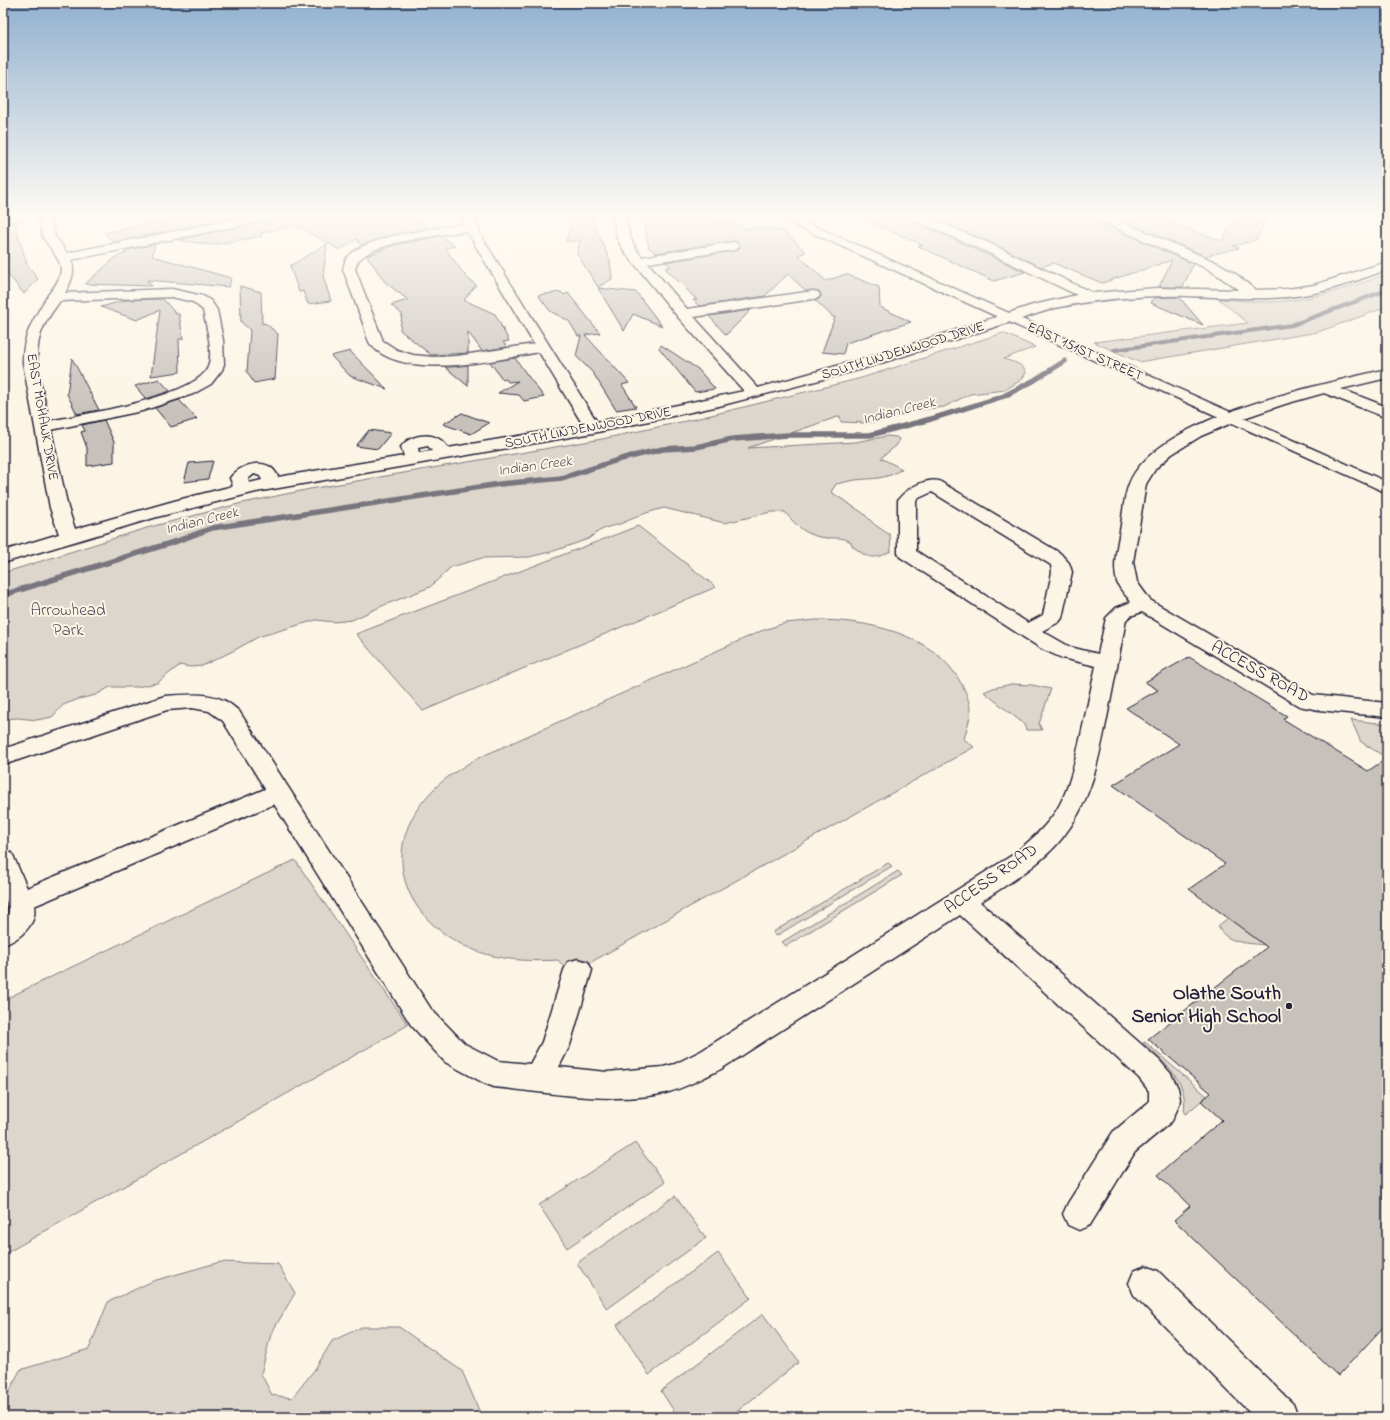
<svg xmlns="http://www.w3.org/2000/svg" width="1390" height="1420" font-family="'Indie Flower',sans-serif">
<style>
.green{fill:#dcd6cc;stroke:#7f7c84}
.lines{fill:none;stroke-linecap:round;stroke-linejoin:round}
.stream-far2{stroke:#78757e;stroke-width:4}
.stream-far1{stroke:#78757e;stroke-width:5.5}
.stream{stroke:#78757e;stroke-width:6}
.building{fill:#c6c1bb;stroke:#22223b}
.minor-casing{stroke:#22223b;stroke-width:3}
.major-casing{stroke:#22223b;stroke-width:3}
.minor{fill:#fcf5e5;fill-rule:evenodd}
.major{fill:#fcf5e5;fill-rule:evenodd}
.poi-dot{fill:#22223b;stroke:#fcf5e5;stroke-width:1.5}
.labels{text-anchor:middle;dominant-baseline:central;stroke-width:4;stroke-linejoin:round;paint-order:stroke}
.far-street-label{font-size:14px;fill:#22223b;stroke:#fcf5e5}
.far-water-label{font-size:15px;font-style:italic;fill:#545362;stroke:#fcf5e5}
.park-label{font-size:17px;fill:#504f5f;stroke:#fcf5e5}
.street-label{font-size:17px;fill:#22223b;stroke:#fcf5e5}
.near-poi-label{font-size:20px;font-weight:bold;fill:#22223b;stroke:#fcf5e5;text-anchor:end}
</style>
<rect width="100%" height="100%" fill="#fcf5e5"/>
<filter id="ink" filterUnits="userSpaceOnUse"><feTurbulence type="fractalNoise" baseFrequency=".025" numOctaves="2"/><feDisplacementMap in="SourceGraphic" scale="8" xChannelSelector="R" yChannelSelector="G"/><feConvolveMatrix kernelMatrix="1 2 1 2 8 2 1 2 1" color-interpolation-filters="sRGB"/></filter>
<g filter="url(#ink)">
<!-- green -->
<path class="green" d="M 1387,274 L 1387,307 L 1318,332 L 1139,362 L 1094,342 L 1248,323 L 1219,299 C 1236,300 1252,302 1268,302 C 1310,301 1348,288 1387,274 Z
M 1003,333 L 1035,347 L 1003,359 C 1012,362 1022,362 1026,373 L 1021,380 L 1005,390 L 970,394 L 944,407 L 910,411 L 890,420 L 868,423 L 841,422 L 840,416 L 748,448 L 855,442 L 887,436 L 896,437 L 899,439 L 897,445 L 881,458 L 902,469 C 885,480 873,478 855,480 C 848,481 842,483 836,484 L 831,492 L 863,513 L 875,525 L 890,535 L 891,551 C 879,558 870,560 859,551 C 855,548 852,547 851,542 C 843,537 836,538 827,538 C 808,537 796,526 785,512 L 771,512 L 725,523 L 664,508 L 646,513 L 620,524 L 608,527 L 599,531 L 588,539 L 554,551 L 529,557 L 482,558 L 451,567 L 430,587 L 382,606 L 352,620 L 334,622 L 316,620 L 258,637 L 233,651 L 202,666 L 190,667 L 180,665 L 157,683 L 137,687 L 110,687 L 96,695 L 79,699 L 63,705 L 52,717 L 37,720 L 18,718 L 3,719 L 3,573 L 150,527 L 238,504 L 310,489 L 602,439 L 695,419 L 858,379 Z
M 638,526 L 716,587 L 423,711 L 356,634 Z
M 816,620 C 867,620 934,633 961,683 C 966,692 971,704 970,715 C 969,723 966,731 964,739 L 974,747 L 570,974 L 558,960 C 526,962 492,960 463,945 C 397,912 380,842 434,789 C 446,777 461,768 476,759 L 761,631 L 785,623 Z
M 1012,684 L 1032,685 L 1051,689 L 1039,724 L 1042,730 L 1026,730 L 1024,724 L 984,692 L 993,688 Z
M 1351,720 L 1387,724 L 1387,758 L 1361,742 Z
M 295,860 L 408,1025 L 3,1255 L 3,1000 Z
M 888,863 L 892,866 L 776,936 L 773,932 Z
M 898,871 L 902,875 L 786,946 L 782,942 Z
M 1228,918 L 1265,945 C 1249,943 1225,944 1218,926 Z
M 1145,1042 L 1207,1096 L 1186,1114 L 1184,1113 C 1189,1081 1165,1063 1143,1043 Z
M 635,1143 L 665,1182 L 567,1248 L 539,1205 Z
M 675,1196 L 706,1238 L 607,1309 L 577,1263 Z
M 718,1253 L 751,1298 L 649,1375 L 617,1325 Z
M 220,1262 L 278,1264 L 295,1293 L 271,1334 L 261,1374 L 272,1395 L 292,1398 L 315,1369 L 332,1341 L 362,1327 L 399,1327 L 462,1371 L 482,1417 L 3,1417 L 3,1404 L 20,1370 L 89,1349 L 108,1302 L 153,1281 Z
M 763,1314 L 799,1362 L 730,1417 L 678,1417 L 661,1391 Z"/>
<g class="lines">
<!-- stream-far2 -->
<path class="stream-far2" d="M 1114,350 L 1292,325 L 1387,290"/>
<!-- stream-far1 -->
<path class="stream-far1" d="M 172,543 L 212,528 L 500,484 L 562,478 L 621,459 L 663,449 L 696,447 L 733,439 L 788,435 L 870,435 L 931,419 L 1004,396 L 1033,381 L 1065,361"/>
<!-- stream -->
<path class="stream" d="M 3,595 L 174,542"/>
</g>
<!-- building -->
<path class="building" d="M 203,216 L 244,216 L 114,242 L 104,233 L 174,219 Z
M 274,216 L 414,216 L 415,223 L 421,222 L 429,228 L 384,237 L 361,246 L 357,239 L 340,250 L 296,225 L 261,233 L 262,236 L 212,245 L 178,240 L 267,221 Z
M 573,216 L 590,216 L 610,260 L 612,279 L 598,287 L 577,254 L 580,240 L 566,242 Z
M 686,216 L 706,216 L 748,229 L 750,227 L 784,231 L 806,252 L 798,255 L 826,281 L 846,274 L 879,287 L 880,307 L 911,322 L 846,343 L 843,354 L 822,352 L 835,317 L 833,317 L 815,300 L 819,299 L 821,296 L 819,291 L 813,290 L 806,291 L 788,274 L 765,296 L 699,306 L 693,300 L 697,300 L 665,268 L 671,267 L 665,262 L 733,251 L 738,250 L 740,245 L 737,242 L 733,241 L 656,253 L 649,248 L 643,219 L 679,218 Z
M 857,216 L 907,216 L 909,219 L 1025,272 L 994,281 L 918,246 L 923,245 Z
M 927,216 L 1091,216 L 1093,219 L 1193,264 L 1183,287 L 1159,287 L 1172,260 L 1102,283 L 1053,263 L 1041,267 L 994,244 Z
M 1145,216 L 1153,216 L 1222,241 L 1236,217 L 1265,222 L 1256,240 L 1233,246 L 1239,248 L 1205,256 L 1125,221 Z
M 14,222 L 27,264 L 38,279 L 24,294 L 3,268 L 3,224 Z
M 441,236 L 455,246 L 445,248 L 467,278 L 476,285 L 464,300 L 495,314 L 509,341 L 503,342 L 507,347 L 482,351 L 468,332 L 468,353 L 431,355 L 400,330 L 402,314 L 391,305 L 408,300 L 385,282 L 367,256 L 394,245 Z
M 155,244 L 152,256 L 231,278 L 229,287 L 147,280 L 152,286 L 85,284 L 116,257 L 127,253 L 124,251 Z
M 327,244 L 323,276 L 331,301 L 308,304 L 303,291 L 299,292 L 290,266 Z
M 240,286 L 261,292 L 262,324 L 265,323 L 278,334 L 275,379 L 254,383 L 247,372 L 250,330 L 241,322 Z
M 598,288 L 636,292 L 662,326 L 633,314 L 624,331 Z
M 561,292 L 564,295 L 568,293 L 600,333 L 585,335 L 629,383 L 622,385 L 636,407 L 616,410 L 593,373 L 576,356 L 581,336 L 578,336 L 569,321 L 550,311 L 538,295 Z
M 1179,297 L 1203,325 L 1151,303 L 1154,298 Z
M 163,299 L 176,314 L 179,314 L 183,339 L 179,339 L 180,372 L 151,376 L 160,310 L 137,320 L 101,307 L 126,300 Z
M 751,310 L 726,335 L 709,316 Z
M 661,345 L 698,369 L 715,389 L 695,392 L 659,348 Z
M 350,351 L 387,389 L 350,376 L 331,356 Z
M 72,358 L 99,410 L 77,414 L 67,394 Z
M 515,358 L 528,376 L 544,397 L 524,401 L 519,395 L 498,393 L 518,381 L 508,382 L 506,379 L 503,380 L 490,362 Z
M 468,365 L 468,386 L 445,367 L 452,367 Z
M 159,379 L 170,391 L 146,399 L 135,386 Z
M 179,400 L 197,419 L 171,427 L 155,408 Z
M 462,413 L 489,423 L 471,434 L 443,424 Z
M 104,420 L 114,442 L 114,462 L 87,466 L 87,448 L 81,432 L 85,431 L 82,425 Z
M 369,430 L 391,433 L 378,449 L 356,446 Z
M 213,461 L 208,479 L 184,482 L 189,463 Z
M 1189,657 L 1287,716 L 1283,719 L 1368,771 L 1387,758 L 1387,1323 L 1338,1376 L 1174,1220 L 1190,1206 L 1158,1175 L 1222,1120 L 1201,1101 L 1211,1093 L 1148,1039 L 1267,947 L 1189,889 L 1225,864 L 1113,785 L 1179,744 L 1126,708 L 1158,690 L 1145,682 Z"/>
<g class="lines">
<defs>
<path id="minor" d="M 3,216 L 28,216 L 26,218 L 3,223 Z
M 37,216 L 49,216 L 55,236 L 67,253 L 251,216 L 273,216 L 271,218 L 267,220 L 71,260 C 76,272 71,282 65,293 L 172,289 L 203,296 L 211,301 L 217,310 L 223,340 L 224,364 L 222,370 L 211,384 L 193,394 L 142,411 L 51,430 L 68,508 L 75,529 L 174,501 L 233,486 L 230,478 C 241,463 270,456 278,477 L 404,456 L 401,447 C 408,436 428,432 439,439 C 443,441 446,445 448,448 L 583,425 L 539,352 C 497,360 405,381 372,346 C 367,341 366,332 364,326 C 357,307 350,288 343,269 C 344,265 345,261 347,258 C 363,236 438,228 465,224 L 462,216 L 474,216 L 481,236 L 597,422 L 744,391 L 678,317 L 624,251 L 617,238 L 613,216 L 625,216 C 629,234 630,242 642,257 L 733,242 L 737,243 L 739,246 L 737,249 L 733,250 L 648,263 L 687,309 L 813,291 L 818,292 L 820,295 L 818,298 L 813,299 L 694,317 L 758,388 L 897,349 L 1033,305 L 1077,295 L 985,251 L 910,218 L 908,216 L 924,216 L 993,245 L 1093,293 L 1156,288 L 1239,290 L 1210,270 L 1094,218 L 1092,216 L 1108,216 L 1220,264 L 1236,274 L 1255,290 L 1287,289 L 1314,285 L 1387,262 L 1387,270 C 1359,279 1332,291 1303,295 C 1265,301 1226,297 1188,296 C 1143,295 1099,299 1055,308 L 862,369 L 719,406 L 593,433 L 256,492 L 157,517 L 3,563 L 3,551 L 59,534 L 50,508 L 23,363 C 22,335 35,317 48,295 C 54,288 61,279 61,268 C 60,258 48,246 43,237 C 40,230 41,222 37,216 ZM 467,231 L 534,344 L 457,356 L 433,357 L 413,355 L 397,350 L 383,341 L 355,269 C 356,266 357,262 359,260 C 376,241 442,235 467,231 ZM 172,297 L 193,302 L 203,310 C 206,327 214,350 208,367 C 197,397 80,415 49,421 C 44,393 31,361 41,333 C 45,321 53,311 60,301 ZM 428,446 L 432,451 L 419,453 L 418,448 ZM 254,474 L 260,476 L 262,480 L 249,483 L 248,479 Z
M 1387,369 L 1387,378 L 1341,389 L 1387,407 L 1387,418 L 1324,393 L 1285,404 L 1241,419 L 1201,436 L 1172,454 L 1156,468 L 1146,484 L 1133,562 L 1137,582 L 1150,600 L 1313,695 L 1387,703 L 1387,717 L 1319,710 L 1299,706 L 1142,612 L 1130,616 L 1126,620 C 1120,651 1114,682 1108,713 C 1099,757 1092,801 1063,837 C 1041,865 1009,883 980,902 L 1159,1060 L 1171,1074 L 1178,1088 L 1180,1099 L 1179,1105 L 1172,1121 L 1135,1152 L 1090,1225 L 1079,1230 L 1068,1225 L 1063,1214 L 1068,1203 L 1113,1132 L 1149,1102 L 1149,1091 L 1139,1078 L 960,915 L 721,1069 C 703,1078 685,1088 665,1093 C 614,1105 546,1092 494,1087 L 484,1083 L 445,1062 L 411,1025 L 274,804 L 34,906 C 38,925 18,940 3,945 L 3,920 L 8,914 L 9,910 L 3,892 L 3,851 L 12,853 L 27,888 L 265,789 L 223,721 L 209,711 L 192,708 L 167,710 L 3,765 L 3,749 L 165,696 C 183,695 205,692 223,700 C 228,702 234,707 239,711 L 431,1009 L 465,1044 L 498,1061 L 530,1064 L 542,1042 L 564,970 L 568,962 L 578,959 L 588,962 L 592,970 L 570,1045 L 559,1067 L 607,1072 L 663,1067 L 675,1064 L 701,1051 L 1011,856 C 1028,843 1044,829 1056,811 C 1070,789 1075,760 1081,735 C 1086,712 1091,689 1096,666 L 1062,658 L 1042,649 L 900,557 L 898,553 L 898,500 C 906,489 925,478 939,481 L 1060,553 L 1069,563 L 1072,572 L 1062,618 L 1059,622 L 1042,631 L 1070,647 L 1098,654 L 1106,618 L 1116,608 L 1131,602 C 1127,596 1119,589 1117,582 C 1112,564 1118,544 1121,525 C 1123,512 1124,496 1129,484 C 1156,416 1322,385 1387,369 ZM 932,492 L 1051,565 L 1052,572 L 1043,615 L 1028,623 L 916,551 L 916,501 L 919,498 Z
M 1146,1266 L 1158,1271 L 1293,1404 L 1298,1417 L 1254,1417 L 1134,1295 L 1129,1283 L 1134,1271 Z"/>
<path id="major" d="M 777,216 L 792,216 L 1387,482 L 1387,493 L 779,218 Z"/>
</defs>
<!-- minor casing -->
<use href="#minor" class="minor-casing"/>
<!-- major casing -->
<use href="#major" class="major-casing"/>
<!-- minor -->
<use href="#minor" class="minor"/>
<!-- major -->
<use href="#major" class="major"/>
</g>
</g>
<!-- sky -->
<linearGradient id="sky" x2="0" y2="1"><stop stop-color="#92b1d0"/><stop offset="0.52" stop-color="#fefaf3"/><stop offset="1" stop-color="#fefaf3" stop-opacity="0"/></linearGradient>
<rect width="1390" height="415" fill="url(#sky)"/>
<!-- markers -->
<circle class="poi-dot" cx="1289" cy="1006" r="4"/>
<g class="labels">
<!-- far-street labels -->
<g class="far-street-label">
<text transform="translate(903 351) rotate(-17)">SOUTH LINDENWOOD DRIVE</text>
<text transform="translate(1085 352) rotate(24)">EAST 151ST STREET</text>
<text transform="translate(42 417) rotate(80)">EAST MOHAWK DRIVE</text>
<text transform="translate(588 428) rotate(-11)">SOUTH LINDENWOOD DRIVE</text>
</g>
<!-- far-water labels -->
<g class="far-water-label">
<text transform="translate(899 411) rotate(-14)">Indian Creek</text>
<text transform="translate(535 466) rotate(-8)">Indian Creek</text>
<text transform="translate(202 521) rotate(-14)">Indian Creek</text>
</g>
<!-- park labels -->
<g class="park-label">
<text x="68" y="610">Arrowhead<tspan x="68" dy="20">Park</tspan></text>
</g>
<!-- street labels -->
<g class="street-label">
<text transform="translate(1260 672) rotate(29)">ACCESS ROAD</text>
<text transform="translate(991 879) rotate(-35)">ACCESS ROAD</text>
</g>
<!-- near-poi labels -->
<g class="near-poi-label">
<text x="1281" y="994">Olathe South<tspan x="1281" dy="23">Senior High School</tspan></text>
</g>
</g>
<!-- margin -->
<rect width="1390" height="1420" fill="none" stroke="#fcf5e5" stroke-width="16"/>
<rect x="8" y="8" width="1374" height="1404" fill="none" stroke="#22223b" stroke-width="1.5" filter="url(#ink)"/>
</svg>
